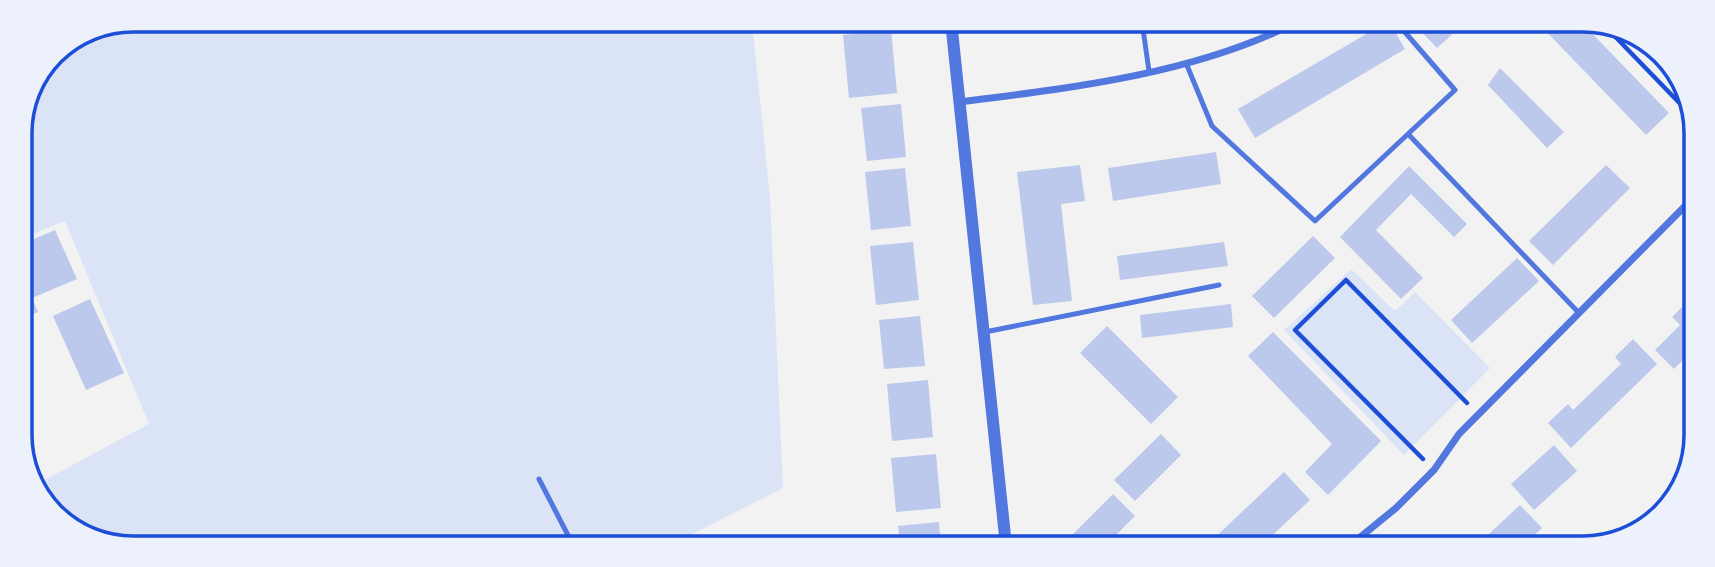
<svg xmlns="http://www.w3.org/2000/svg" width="1715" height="567" font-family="'DejaVu Sans',sans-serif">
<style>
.green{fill:#dbe4f7}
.building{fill:#bdc9ec}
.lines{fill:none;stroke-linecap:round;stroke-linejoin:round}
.path{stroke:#1d4ed8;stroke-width:4.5}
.service{stroke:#5277de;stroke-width:5}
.minor{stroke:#5277de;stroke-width:7}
.tertiary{stroke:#5277de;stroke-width:12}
.rim{fill:none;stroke:#1d4ed8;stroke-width:3.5}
</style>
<rect width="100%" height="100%" fill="#f2f2f2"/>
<!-- green -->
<path class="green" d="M 132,19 L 752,21 L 770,198 L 783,488 L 671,545 L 103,544 L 48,510 L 35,485 L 149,424 L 65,221 L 20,239 L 19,125 L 53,52 Z
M 1351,269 L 1395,311 L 1415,292 L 1490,368 L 1404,455 L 1284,330 Z"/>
<!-- building -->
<path class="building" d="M 1022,22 L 1050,22 L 1050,23 L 1023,26 Z
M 1385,23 L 1390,23 L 1405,49 L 1255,138 L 1238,109 Z
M 1421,23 L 1465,23 L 1437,48 L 1417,27 Z
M 1538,23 L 1582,23 L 1669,113 L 1646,135 Z
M 891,30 L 897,93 L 849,98 L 843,35 Z
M 1500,68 L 1564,132 L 1547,148 L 1488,85 Z
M 901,104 L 906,157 L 867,161 L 861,108 Z
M 1216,152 L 1221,184 L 1113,201 L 1108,168 Z
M 1080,165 L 1085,201 L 1061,204 L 1072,301 L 1033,305 L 1017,172 Z
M 1606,165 L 1630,188 L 1553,265 L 1529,241 Z
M 1409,166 L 1467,224 L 1454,237 L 1411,194 L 1376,230 L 1423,278 L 1401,299 L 1340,237 Z
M 905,168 L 911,226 L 871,230 L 865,172 Z
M 55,230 L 77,279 L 32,298 L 38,312 L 21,319 L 20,245 Z
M 1313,236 L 1335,258 L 1274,318 L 1252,296 Z
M 913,242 L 919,300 L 876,305 L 870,246 Z
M 1224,242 L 1228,266 L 1120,280 L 1117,256 Z
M 1517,258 L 1539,281 L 1472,343 L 1451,320 Z
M 90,299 L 124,373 L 86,390 L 53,316 Z
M 1690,299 L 1693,302 L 1692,351 L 1674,369 L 1655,350 L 1680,325 L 1672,317 Z
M 1231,304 L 1233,327 L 1142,338 L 1140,315 Z
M 920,316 L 925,366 L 884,369 L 879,320 Z
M 1107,326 L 1178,397 L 1151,424 L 1080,353 Z
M 1273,332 L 1381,441 L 1328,495 L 1305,472 L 1332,444 L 1248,356 Z
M 1633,339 L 1657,364 L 1571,448 L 1548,423 L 1568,404 L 1573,410 L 1621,364 L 1615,357 Z
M 928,380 L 933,437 L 892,441 L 887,384 Z
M 1161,434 L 1181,455 L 1135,501 L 1114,480 Z
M 1554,445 L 1577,471 L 1534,510 L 1511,484 Z
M 936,454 L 941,508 L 896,512 L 891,458 Z
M 1284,472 L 1310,500 L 1260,547 L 1205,547 Z
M 1113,494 L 1135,516 L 1105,546 L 1073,546 L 1067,540 Z
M 1520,505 L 1542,528 L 1522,547 L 1475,547 Z
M 939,522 L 941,546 L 900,546 L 898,526 Z"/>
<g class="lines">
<!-- path -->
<path class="path" d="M 1602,23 L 1694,118
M 1423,459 L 1295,330 L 1346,280 L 1467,403"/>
<!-- service -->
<path class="service" d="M 1142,22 L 1149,71
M 1186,63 L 1212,126 L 1315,221 L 1455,90 L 1397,23
M 1408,134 L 1579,313
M 985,332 L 1219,285
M 539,479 L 573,545"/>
<!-- minor -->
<path class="minor" d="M 959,102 C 1072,88 1195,74 1297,22
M 1348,547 L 1396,508 L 1434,470 L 1459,434 L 1693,198"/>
<!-- tertiary -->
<path class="tertiary" d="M 951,21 L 1006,546"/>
</g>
<!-- crop -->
<path d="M0 0H1715V567H0ZM133 32H1583A101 101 0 0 1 1684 133V435A101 101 0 0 1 1583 536H133A101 101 0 0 1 32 435V133A101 101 0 0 1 133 32Z" fill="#edf1fc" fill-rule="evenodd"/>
<path class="rim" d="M133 32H1583A101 101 0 0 1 1684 133V435A101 101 0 0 1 1583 536H133A101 101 0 0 1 32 435V133A101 101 0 0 1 133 32Z"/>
</svg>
